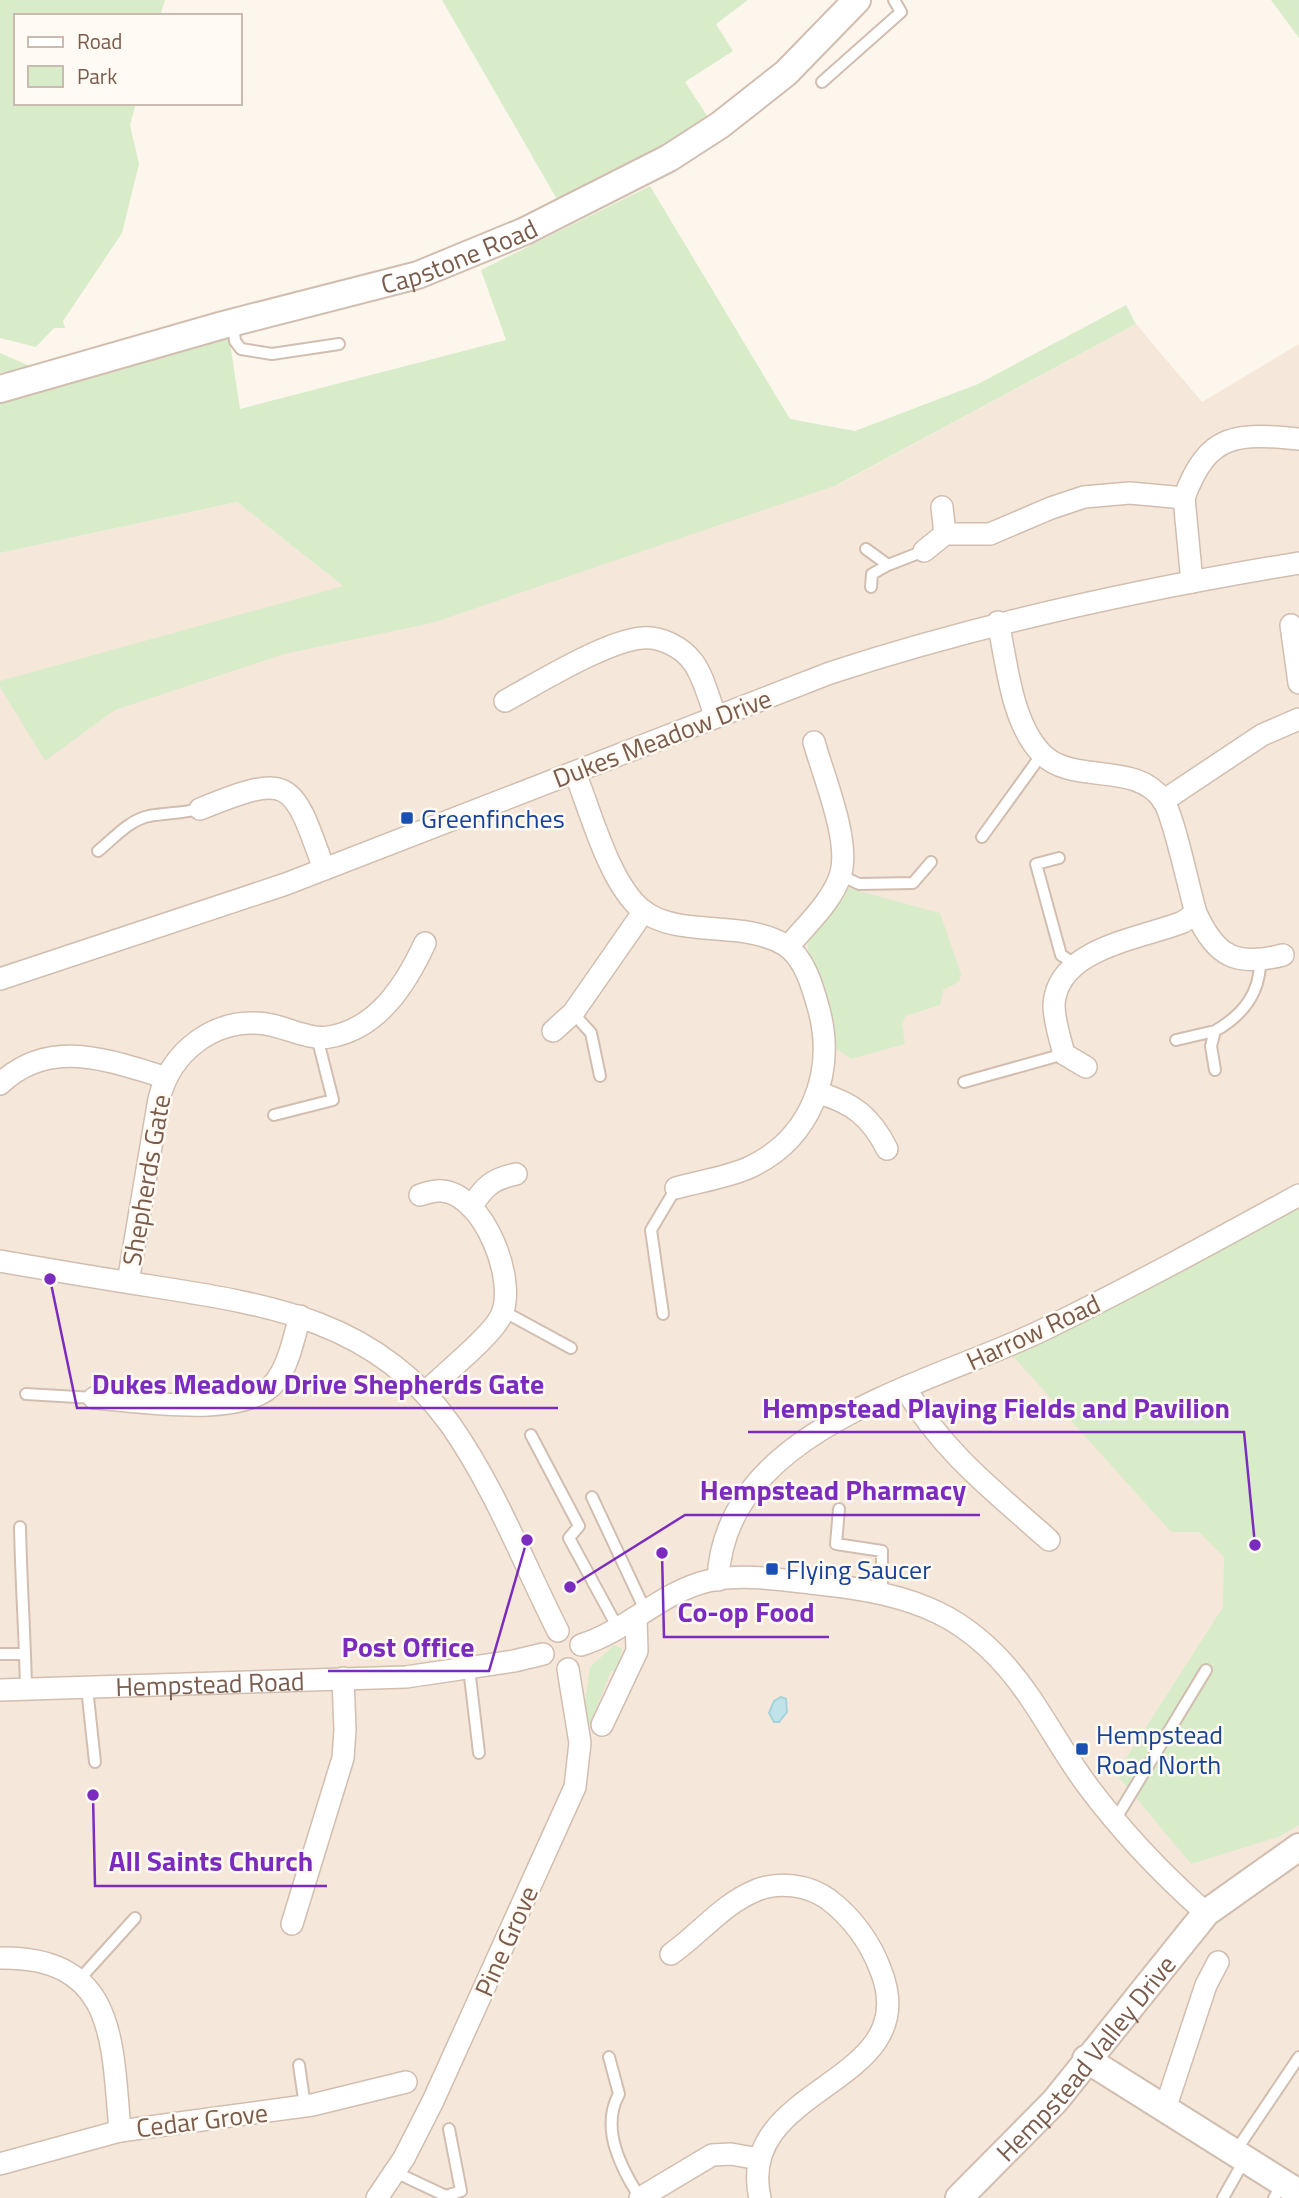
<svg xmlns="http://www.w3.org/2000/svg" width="1299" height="2198" font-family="'Titillium Web',sans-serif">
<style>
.residential{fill:#f5e8da}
.green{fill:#d8ecc9}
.water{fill:#bfe3e8;stroke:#a5d3da;stroke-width:2}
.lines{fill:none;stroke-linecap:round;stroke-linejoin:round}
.service-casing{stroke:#d1beb0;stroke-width:14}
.minor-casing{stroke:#d1beb0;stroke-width:24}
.tertiary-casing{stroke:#d1beb0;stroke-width:30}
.service{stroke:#fff;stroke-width:10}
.minor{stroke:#fff;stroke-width:21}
.tertiary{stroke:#fff;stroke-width:26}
.transit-dot{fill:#1a4fb4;stroke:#fffaf3;stroke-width:2.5}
.labels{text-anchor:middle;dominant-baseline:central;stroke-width:5;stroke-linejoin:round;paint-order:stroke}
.street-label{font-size:26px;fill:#7a5c4d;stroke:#fffaf3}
.transit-label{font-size:26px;fill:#164399;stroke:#fffaf3;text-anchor:start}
.leader{fill:none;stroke:#7b2cbf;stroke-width:2.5}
.callout-dot{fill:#7b2cbf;stroke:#fffaf3;stroke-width:2.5}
.callout-label{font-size:28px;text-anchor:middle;font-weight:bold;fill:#7b2cbf;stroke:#fffaf3;stroke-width:5;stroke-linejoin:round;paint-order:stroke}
</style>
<rect width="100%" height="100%" fill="#fdf6ec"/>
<!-- residential -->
<path class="residential" d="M 1136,324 L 1202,402 L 1299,344 L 1299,2198 L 0,2198 L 0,553 L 237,502 L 343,586 L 838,485 Z"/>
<!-- green -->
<path class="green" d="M 0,0 L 165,0 L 160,16 L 16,16 L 16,103 L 136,103 L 130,125 L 139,164 L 122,233 L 63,321 L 65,328 L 54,328 L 36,347 L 0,338 Z
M 442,0 L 748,0 L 716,24 L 733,51 L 685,82 L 710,120 L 558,201 Z
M 1271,0 L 1299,0 L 1299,38 Z
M 650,186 L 790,419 L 855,431 L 978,384 L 1126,305 L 1136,324 L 837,485 L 432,623 L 284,654 L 115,710 L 45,761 L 0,687 L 0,681 L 343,586 L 237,502 L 0,553 L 0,397 L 229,336 L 240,409 L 506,340 L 481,270 Z
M 0,353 L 30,366 L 0,373 Z
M 848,888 L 940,913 L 961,974 L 959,982 L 943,990 L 940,1005 L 906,1016 L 902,1024 L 905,1044 L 851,1059 L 837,1049 L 824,985 L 808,954 L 808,942 Z
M 1299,1201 L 1299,1825 L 1278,1837 L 1191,1864 L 1116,1774 L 1223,1607 L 1224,1557 L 1199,1532 L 1171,1532 L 1012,1355 Z
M 614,1645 L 622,1649 L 617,1672 L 611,1671 L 586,1734 L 584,1707 L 590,1667 Z"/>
<!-- water -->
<path class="water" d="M 781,1697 L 786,1699 L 787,1712 L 779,1722 L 774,1722 L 769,1713 L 774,1701 Z"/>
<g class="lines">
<defs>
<path id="service" d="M 822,82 L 901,12 L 894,0
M 233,323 L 235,341 L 241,349 L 272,354 L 339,344
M 866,549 L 888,565 L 924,551
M 871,587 L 872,574 L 888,565
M 982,837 L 1042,754
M 98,851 C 113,839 129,820 149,816 C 167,813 183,813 200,809
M 1059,858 L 1036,864 L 1061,955 L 1075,964
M 840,875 L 859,884 L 913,883 L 931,862
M 573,1013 L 591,1033 L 600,1076
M 1176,1040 L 1215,1031
M 1215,1070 L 1211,1046 L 1215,1031 C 1243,1015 1261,993 1260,959
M 964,1082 L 1064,1054
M 274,1115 L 333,1100 L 317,1037
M 503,1311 L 571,1348
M 663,1314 L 651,1230 L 676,1188
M 26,1394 L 94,1398
M 531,1435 L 579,1526 L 569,1538 L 619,1630
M 592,1497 L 646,1612
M 839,1509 L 836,1544 L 882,1551 L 882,1594
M 20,1527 C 21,1581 25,1635 26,1689
M 0,1654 L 25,1654
M 469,1668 L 479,1753
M 87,1688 L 95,1762
M 1115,1820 L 1206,1670
M 78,1981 L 135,1918
M 609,2057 L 619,2094 C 600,2128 621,2168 640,2198
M 299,2065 L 305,2106
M 1235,2152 L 1299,2057
M 395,2172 L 446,2196 L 461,2191 L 449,2129
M 1223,2198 L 1245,2159
M 1274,2198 L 1283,2183"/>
<g id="minor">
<path d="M 1184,498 C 1208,432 1237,433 1299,439"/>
<path d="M 942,507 L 945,534"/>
<path d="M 924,551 L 945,534 L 990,534 L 1051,508 L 1084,497 L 1130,493 L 1184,498 L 1192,582"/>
<path d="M 998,622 C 1007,663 1011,721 1041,753 C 1072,786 1135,760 1163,800 C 1174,816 1189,890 1196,913 L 1183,922 C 1140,939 1057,948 1054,1005 C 1054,1021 1060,1038 1064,1054 L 1086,1067"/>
<path d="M 1291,625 L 1299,683"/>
<path d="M 505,701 C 538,683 606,641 642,638 C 660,636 682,647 693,662 C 704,677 709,700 716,717"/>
<path d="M 575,773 C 591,812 609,883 642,910 C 679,939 742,919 785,945 C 805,958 813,988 819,1010 C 836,1074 810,1140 748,1168 C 725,1178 700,1181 676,1188"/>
<path d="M 1163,801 L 1262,735 L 1299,719"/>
<path d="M 200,809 C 291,772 292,779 324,869"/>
<path d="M 1196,913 C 1216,957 1236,967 1283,955"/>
<path d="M 788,947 C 805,926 834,900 841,873 C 850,839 823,775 814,742"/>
<path d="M 0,979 L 286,884 L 830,673 C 983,623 1140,589 1299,563"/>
<path d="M 553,1031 L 573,1013 L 644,911"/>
<path d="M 0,1084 C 49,1037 107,1060 164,1077"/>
<path d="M 819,1093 C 853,1103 871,1117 887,1149"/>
<path d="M 420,1195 C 427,1193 435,1190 442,1191 C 484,1194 518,1282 501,1316 C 491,1337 443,1374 425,1393"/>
<path d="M 471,1207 C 484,1187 492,1179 516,1174"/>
<path d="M 0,1261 C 52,1270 105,1279 157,1287 C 272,1305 377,1322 450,1424 C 495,1488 523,1562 558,1631"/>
<path d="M 128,1282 L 159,1099 C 171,1051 215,1017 266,1024 C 286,1027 309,1040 329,1037 C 378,1029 406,984 425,943"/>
<path d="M 905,1388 C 945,1454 992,1489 1049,1540"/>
<path d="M 94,1398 C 139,1401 247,1420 276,1381 C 289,1364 294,1337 300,1316"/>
<path d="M 718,1580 C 724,1427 933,1384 1045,1329 C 1131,1287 1215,1241 1299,1195"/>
<path d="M 581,1645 C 627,1631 661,1592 708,1581 C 743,1573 783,1580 819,1584 C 914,1594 973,1614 1029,1696 C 1049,1725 1066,1757 1087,1785 C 1122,1832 1162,1874 1206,1913"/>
<path id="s1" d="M 0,1690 L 406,1677 L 514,1661 L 543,1654"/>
<path d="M 602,1725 L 637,1651 L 636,1618"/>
<path d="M 292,1924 L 343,1758 L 345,1730 L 343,1678"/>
<path d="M 671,1954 C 701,1933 722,1904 757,1890 C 779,1881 808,1885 828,1899 C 852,1917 871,1943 881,1971 C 926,2086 734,2084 760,2198"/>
<path d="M 0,1958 C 117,1956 112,2043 120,2131"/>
<path d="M 1166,2106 L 1206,1985 L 1218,1962"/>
<path d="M 0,2164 L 120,2131 L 312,2105 L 406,2082"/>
<path d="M 377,2198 L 404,2158 L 433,2101 L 575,1787 L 580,1743 L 568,1669"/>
<path d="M 640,2198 L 712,2155 L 731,2154 L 759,2159"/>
</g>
<g id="tertiary">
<path id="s2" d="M 0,389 L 223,325 L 418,275 L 525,231 L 669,158 L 720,125 L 786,73 L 857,0"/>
<path d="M 1086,2059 L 1299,2193"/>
<path id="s3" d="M 959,2198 L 1055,2101 L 1206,1913 L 1299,1847"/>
</g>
</defs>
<!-- service casing -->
<use href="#service" class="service-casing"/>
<!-- minor casing -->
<use href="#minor" class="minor-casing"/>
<!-- tertiary casing -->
<use href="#tertiary" class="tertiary-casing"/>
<!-- service -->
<use href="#service" class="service"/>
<!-- minor -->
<use href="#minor" class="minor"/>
<!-- tertiary -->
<use href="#tertiary" class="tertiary"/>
</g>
<!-- markers -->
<g class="transit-dot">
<rect x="400" y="811" width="14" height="14" rx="3.5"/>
<rect x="765" y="1562" width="14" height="14" rx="3.5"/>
<rect x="1075" y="1742" width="14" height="14" rx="3.5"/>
</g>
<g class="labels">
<!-- street labels -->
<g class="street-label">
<text stroke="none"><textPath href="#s2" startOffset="478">Capstone Road</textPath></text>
<text transform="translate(662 738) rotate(-21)">Dukes Meadow Drive</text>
<text transform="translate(146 1180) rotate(-80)">Shepherds Gate</text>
<text transform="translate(1033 1332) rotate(-25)">Harrow Road</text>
<text stroke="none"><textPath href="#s1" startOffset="210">Hempstead Road</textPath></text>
<text transform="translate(506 1941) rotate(-66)">Pine Grove</text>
<text stroke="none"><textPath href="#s3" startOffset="189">Hempstead Valley Drive</textPath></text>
<text transform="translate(202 2120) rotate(-7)">Cedar Grove</text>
</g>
<!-- transit labels -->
<g class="transit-label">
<text x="421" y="818">Greenfinches</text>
<text x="786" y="1569">Flying Saucer</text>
<text x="1096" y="1734">Hempstead<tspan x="1096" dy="30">Road North</tspan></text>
</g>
</g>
<!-- callouts -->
<path class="leader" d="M50 1279L77 1408H558M1255 1545L1244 1432H748M570 1587L685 1515H980M662 1553L664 1637H829M527 1540L489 1671H328M93 1795L95 1886H327"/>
<g class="callout-dot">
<circle cx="50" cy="1279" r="7"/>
<circle cx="1255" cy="1545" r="7"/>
<circle cx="570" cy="1587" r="7"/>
<circle cx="662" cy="1553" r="7"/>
<circle cx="527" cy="1540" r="7"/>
<circle cx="93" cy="1795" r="7"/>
</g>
<g class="callout-label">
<text x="318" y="1394">Dukes Meadow Drive Shepherds Gate</text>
<text x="996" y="1418">Hempstead Playing Fields and Pavilion</text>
<text x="833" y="1500">Hempstead Pharmacy</text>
<text x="746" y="1622">Co-op Food</text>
<text x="408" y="1657">Post Office</text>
<text x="211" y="1871">All Saints Church</text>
</g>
<!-- legend -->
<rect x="14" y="14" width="228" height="91" fill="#fffaf3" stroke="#cabbb1" stroke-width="2"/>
<rect x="28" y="37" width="35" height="10" fill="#ffffff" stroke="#cabbb1" stroke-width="2"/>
<text x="77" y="49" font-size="21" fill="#7a5c4d">Road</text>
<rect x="28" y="66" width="35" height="21" fill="#d8ecc9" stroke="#cabbb1" stroke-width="2"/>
<text x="77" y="84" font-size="21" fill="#7a5c4d">Park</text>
</svg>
